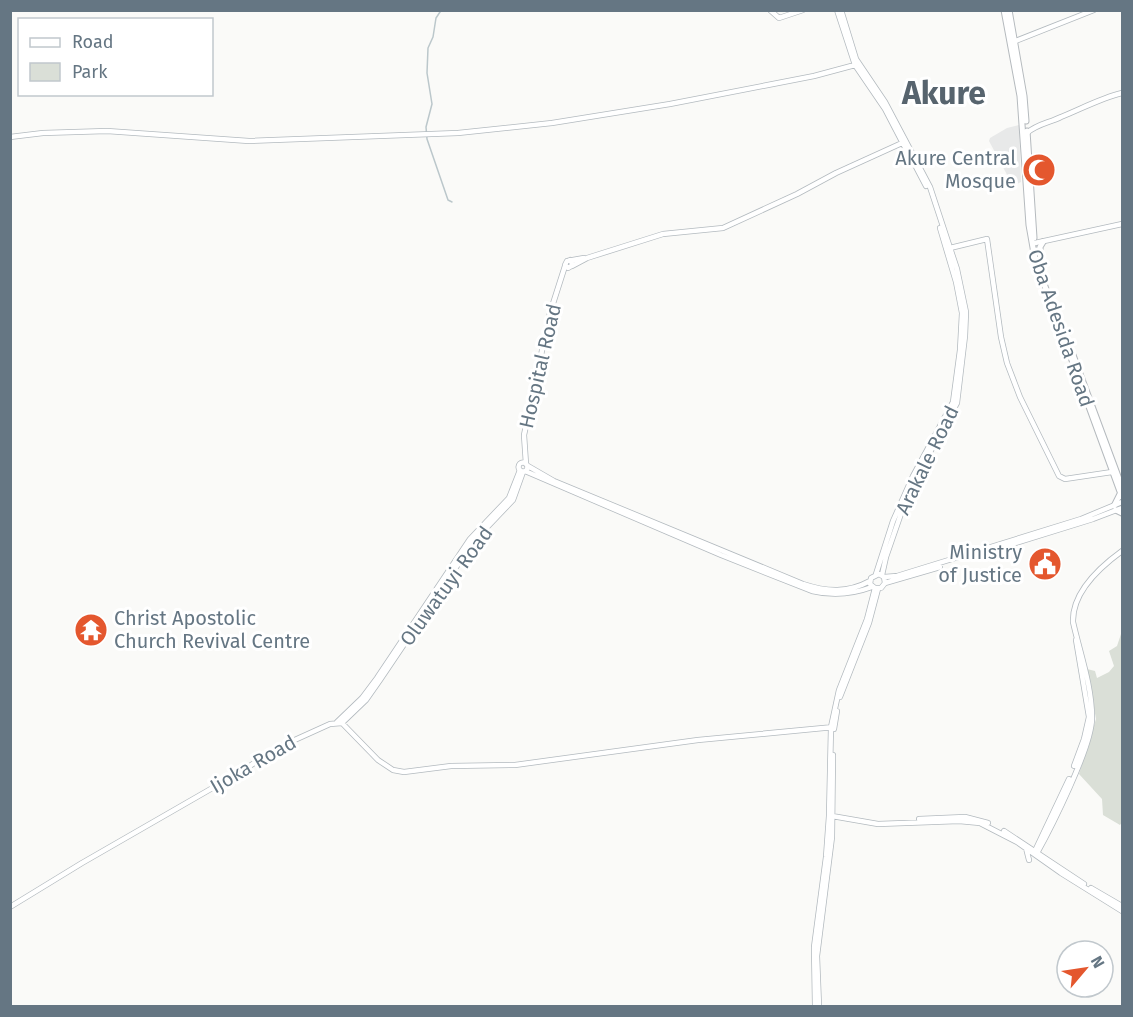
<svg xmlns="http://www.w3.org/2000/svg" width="1133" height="1017" font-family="'Fira Sans',sans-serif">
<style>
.built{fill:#e8e9e9}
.green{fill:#dadfd7}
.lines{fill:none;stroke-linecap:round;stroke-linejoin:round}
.stream{stroke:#bbc7cb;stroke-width:1.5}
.secondary-casing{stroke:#b3babf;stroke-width:6}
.primary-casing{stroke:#b5babe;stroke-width:7}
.secondary{stroke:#fff;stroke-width:4.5}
.primary{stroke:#fff;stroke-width:5}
.labels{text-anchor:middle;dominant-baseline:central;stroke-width:6;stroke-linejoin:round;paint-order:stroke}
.poi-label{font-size:20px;fill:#657683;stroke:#fff;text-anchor:end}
.street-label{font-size:20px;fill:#657683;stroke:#fff}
.town-label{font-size:32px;font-weight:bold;fill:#57646e;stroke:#fff}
</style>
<rect width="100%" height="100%" fill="#fafaf8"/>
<!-- built -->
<path class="built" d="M 1019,125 L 1021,182 L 1013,186 L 989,141 L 990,138 L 1007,128 Z"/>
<!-- green -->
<path class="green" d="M 1121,634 L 1122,822 L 1120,825 L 1103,815 L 1102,799 L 1079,774 L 1096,719 L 1087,669 L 1095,671 L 1097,678 L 1109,672 L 1114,666 L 1109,651 L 1117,646 Z"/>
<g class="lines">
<!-- stream -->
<path class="stream" d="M 443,10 L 440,12 L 436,18 L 433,37 L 428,48 L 427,73 L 432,104 L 426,127 L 427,139 L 448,200 L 452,202"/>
<defs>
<path id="secondary" d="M 770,10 L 779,18 L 803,10
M 837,10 L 855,65 L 885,109 L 910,157
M 841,10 L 856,59 L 885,102 L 930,187 L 957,269 L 966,312 L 965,336 L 957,403 L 917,476 L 904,505 L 886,557 L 882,575
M 1013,42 L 1094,10
M 1027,133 C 1037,124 1049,123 1061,117 C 1081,109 1101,98 1122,93
M 10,137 L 43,133 L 107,131 L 249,141 L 458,133 L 552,123 L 670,104 L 814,76 L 855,65
M 915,165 L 926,186
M 1035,243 L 1122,224
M 950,248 L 987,239 L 1001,337 L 1007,363 L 1020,397 L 1059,476 L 1065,479 L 1112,472
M 570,260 L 573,265 L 568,268 L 565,265 L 567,261 L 584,258
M 572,266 L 587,258 L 663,234 L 723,228 L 797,194 L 836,173 L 902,143
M518.5 467a4.5 4.5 0 1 1 9 0a4.5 4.5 0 1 1-9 0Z
M 526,464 L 524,435 L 550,313 L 565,266
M 528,466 L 554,481 L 803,584 C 827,592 848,593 870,581
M 525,471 L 721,555 L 812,591 C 833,596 853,594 872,587
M 993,550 L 1093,519 L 1122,508
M 876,574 L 893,521 L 913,476 L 953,402 L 960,350 L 962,313 L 956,282 L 940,228
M 884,577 L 897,576 L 1081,519 L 1122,502
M 885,583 L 940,567
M 840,697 L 869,623 L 878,589
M 337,722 L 362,698 L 377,678 L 470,539 L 509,498 L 520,470
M 342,723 L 378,760 L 393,770 L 404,772 L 451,766 L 515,765 L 698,740 L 834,727
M 834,729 L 837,711
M 1074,766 L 1084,739 L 1089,717 L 1076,640
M 832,816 L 878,824 L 959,821 L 980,823 L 1017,842 L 1061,873 L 1122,911
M 919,819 L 965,817 L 988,823
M 1004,831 L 1084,884
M 1026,848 L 1029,860
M 1034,853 L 1069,779
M 1036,855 C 1051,828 1092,747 1092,718 C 1092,686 1080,653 1073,622 C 1072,592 1100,567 1122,551
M 1091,888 L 1122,906
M 10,907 L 82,863 L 242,771 L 277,748 L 330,724 L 342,723 L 366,700 L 380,680 L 473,542 L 513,500 L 523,472
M 815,1006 L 814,947 L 826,857 L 829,816 L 831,727 L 839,690 L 867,619 L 875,588 L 870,584 L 871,578 L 879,574 L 884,577 L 885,583 L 881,588 L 875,588
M 819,1006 L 817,956 L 832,837 L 833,755"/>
<path id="primary" d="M 1004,10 L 1020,96 L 1029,225 L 1035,259 L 1122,497
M 1009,10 L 1024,96 L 1026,121
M 1027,131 L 1034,238
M 1041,266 L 1040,247 L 1043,242
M 1073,355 L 1122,487
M 1114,506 L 1121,492
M 1116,510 L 1122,513"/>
</defs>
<!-- secondary casing -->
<use href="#secondary" class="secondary-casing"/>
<!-- primary casing -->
<use href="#primary" class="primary-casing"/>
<!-- secondary -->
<use href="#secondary" class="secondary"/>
<!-- primary -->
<use href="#primary" class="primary"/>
</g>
<!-- icons -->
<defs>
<symbol id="mosque-disc" viewBox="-11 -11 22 22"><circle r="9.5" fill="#e4572e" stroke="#fff"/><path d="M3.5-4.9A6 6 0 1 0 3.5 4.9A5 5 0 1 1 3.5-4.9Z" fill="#fff"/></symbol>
<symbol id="civic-disc" viewBox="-11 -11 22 22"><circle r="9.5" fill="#e4572e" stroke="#fff"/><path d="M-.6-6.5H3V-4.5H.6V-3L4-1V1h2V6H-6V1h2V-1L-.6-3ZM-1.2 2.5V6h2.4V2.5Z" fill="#fff"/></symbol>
<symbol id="temple-disc" viewBox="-11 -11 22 22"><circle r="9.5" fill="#e4572e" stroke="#fff"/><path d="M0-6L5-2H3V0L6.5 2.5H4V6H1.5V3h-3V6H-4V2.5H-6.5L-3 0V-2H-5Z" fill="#fff"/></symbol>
</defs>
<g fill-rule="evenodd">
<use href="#mosque-disc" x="1020" y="151" width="38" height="38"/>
<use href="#civic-disc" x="1026" y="545" width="38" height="38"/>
<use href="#temple-disc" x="72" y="611" width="38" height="38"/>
</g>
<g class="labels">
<!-- poi labels -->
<g class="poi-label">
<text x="1016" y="158">Akure Central<tspan x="1016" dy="23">Mosque</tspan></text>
<text x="1022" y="552">Ministry<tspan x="1022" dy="23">of Justice</tspan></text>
<text x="114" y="618" text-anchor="start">Christ Apostolic<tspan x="114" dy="23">Church Revival Centre</tspan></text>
</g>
<!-- street labels -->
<g class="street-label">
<text transform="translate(1061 328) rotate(71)">Oba Adesida Road</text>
<text transform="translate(540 366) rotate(-77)">Hospital Road</text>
<text transform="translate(927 460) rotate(-64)">Arakale Road</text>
<text transform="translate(446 586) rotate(-54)">Oluwatuyi Road</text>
<text transform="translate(253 764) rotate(-30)">Ijoka Road</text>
</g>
<!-- town labels -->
<g class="town-label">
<text x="944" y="93">Akure</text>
</g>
</g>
<!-- border -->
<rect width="1133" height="1017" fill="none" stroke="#657683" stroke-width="24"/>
<!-- legend -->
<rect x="18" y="18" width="195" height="78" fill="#ffffff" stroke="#c1c8cd" stroke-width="1.5"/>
<rect x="30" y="38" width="30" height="9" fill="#ffffff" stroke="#c1c8cd" stroke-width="1.5"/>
<text x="72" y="48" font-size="18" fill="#657683">Road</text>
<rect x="30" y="63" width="30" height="18" fill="#dadfd7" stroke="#c1c8cd" stroke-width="1.5"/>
<text x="72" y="78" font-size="18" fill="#657683">Park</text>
<!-- north arrow -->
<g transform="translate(1085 969) rotate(61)"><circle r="28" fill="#ffffff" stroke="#c1c8cd" stroke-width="1.5"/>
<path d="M0-4.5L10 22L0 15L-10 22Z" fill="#e4572e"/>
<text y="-9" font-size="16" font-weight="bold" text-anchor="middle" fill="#657683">N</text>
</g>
</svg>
